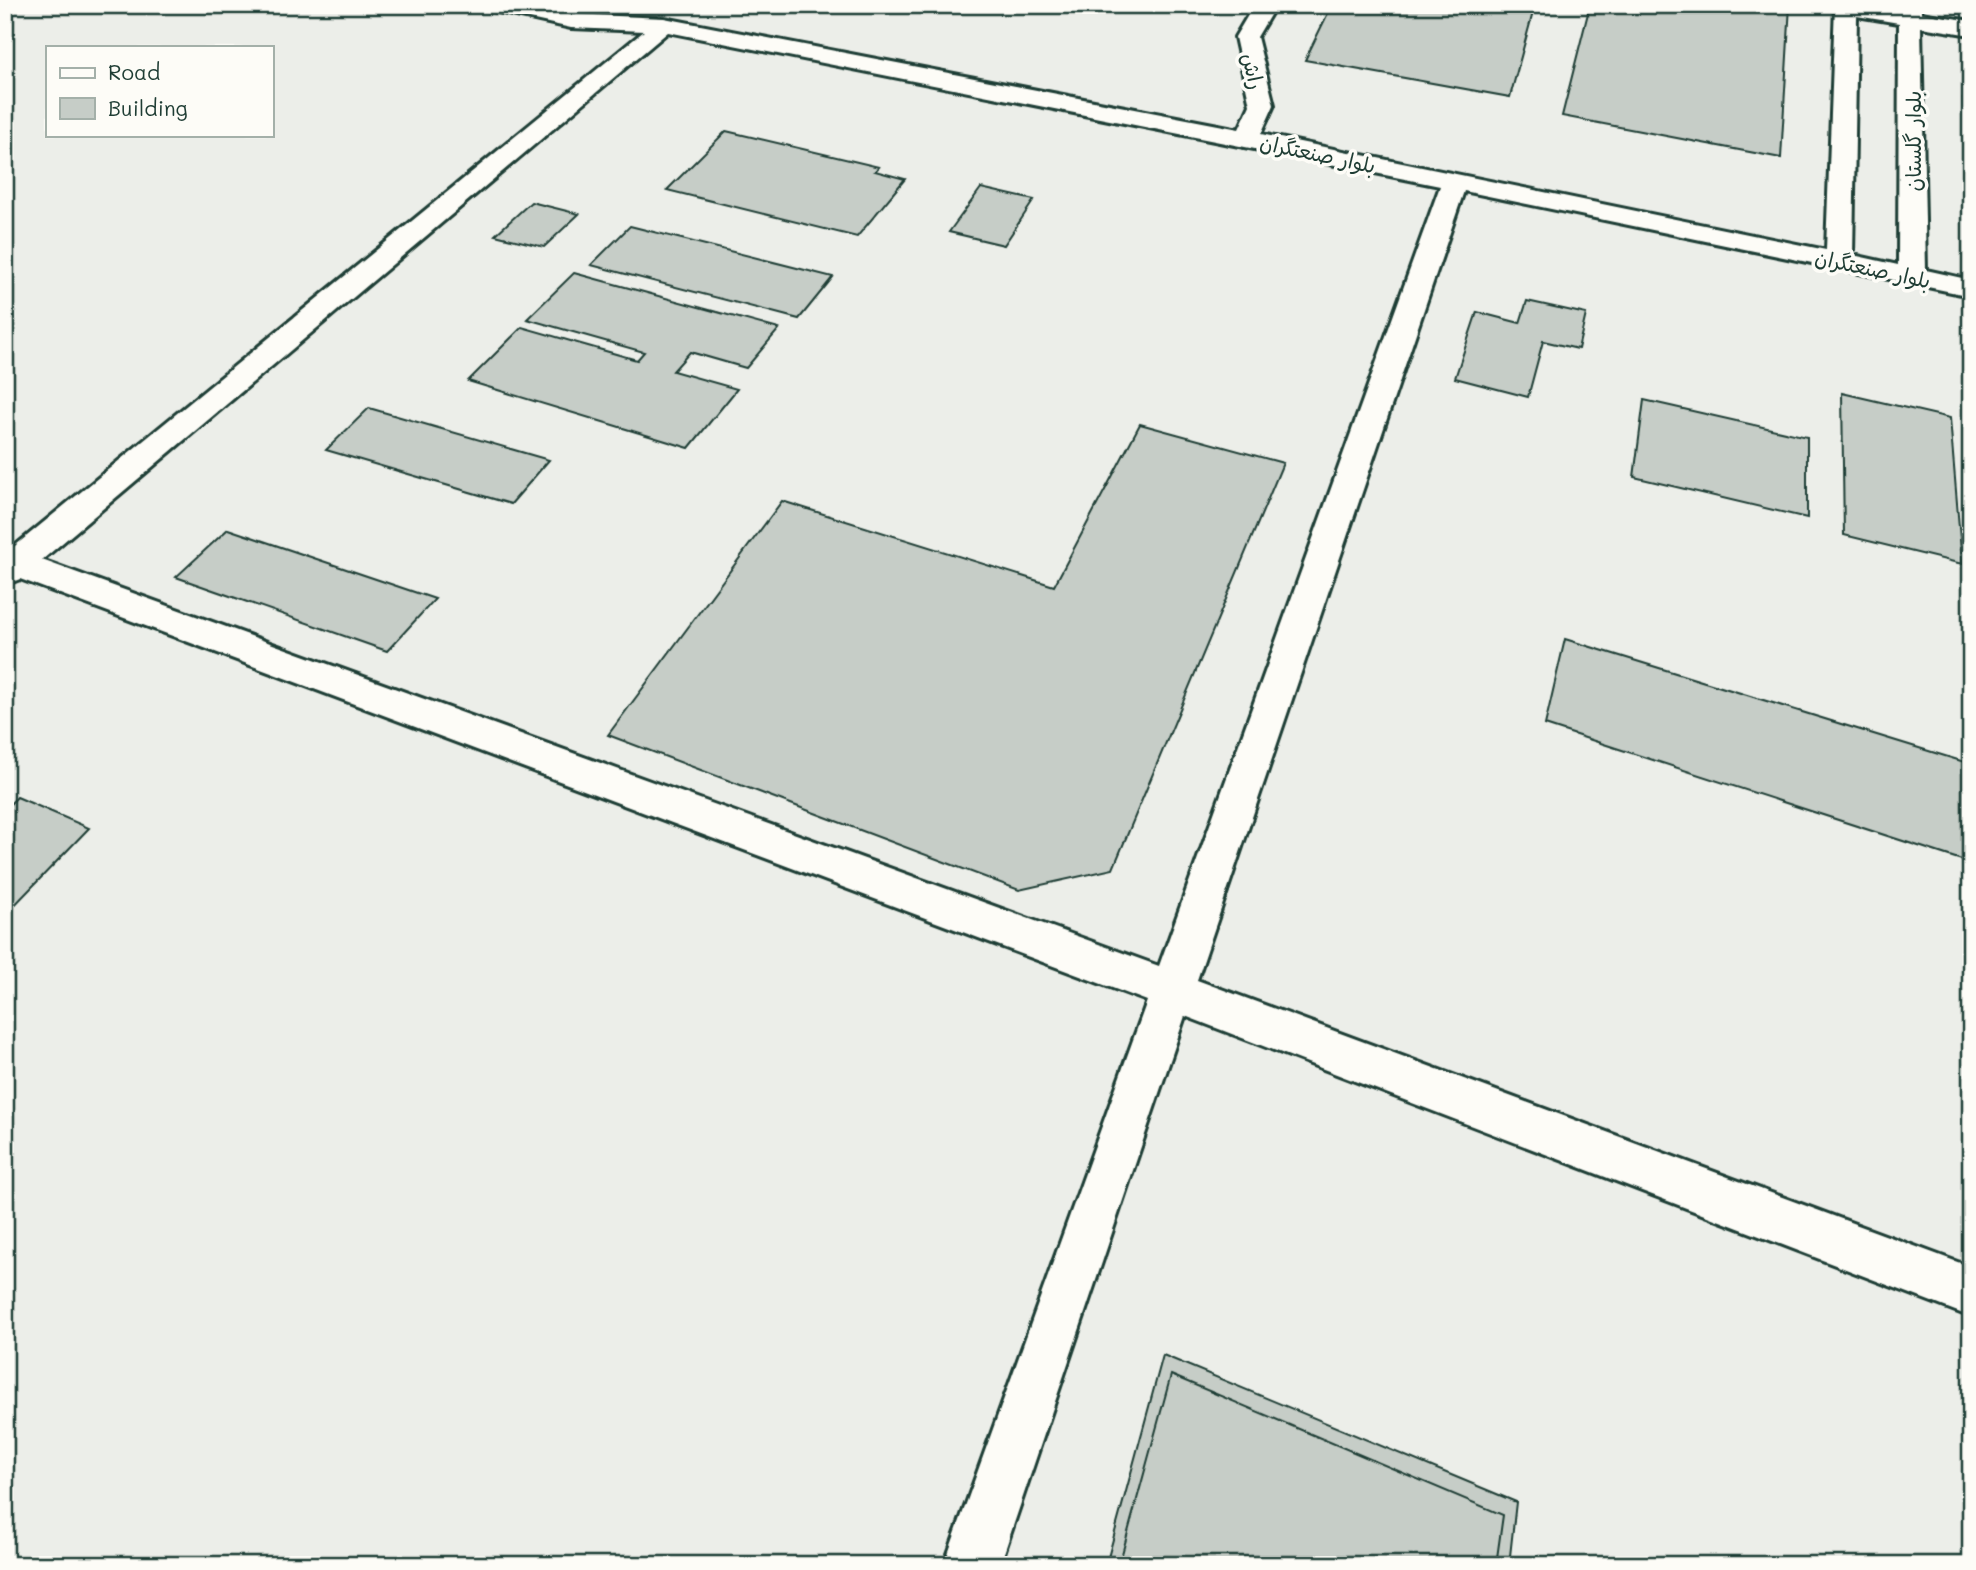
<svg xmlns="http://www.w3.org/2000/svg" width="1976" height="1570" font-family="Mali,'Playpen Sans Arabic',sans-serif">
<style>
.built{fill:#eceee9;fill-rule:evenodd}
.building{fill:#c6cdc7;stroke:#1f3d34;stroke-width:2}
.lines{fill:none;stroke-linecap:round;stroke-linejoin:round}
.minor-casing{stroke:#1f3d34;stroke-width:6}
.minor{fill:#fdfcf7;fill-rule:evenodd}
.labels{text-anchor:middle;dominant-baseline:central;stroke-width:7;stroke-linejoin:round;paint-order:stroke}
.far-street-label{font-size:21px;fill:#1f3d34;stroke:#fdfcf7}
</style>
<rect width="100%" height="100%" fill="#fdfcf7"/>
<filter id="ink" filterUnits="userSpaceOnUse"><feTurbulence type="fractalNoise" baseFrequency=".0143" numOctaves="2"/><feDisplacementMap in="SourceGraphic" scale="14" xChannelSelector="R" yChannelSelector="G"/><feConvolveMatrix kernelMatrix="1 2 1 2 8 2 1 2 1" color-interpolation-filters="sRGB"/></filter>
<g filter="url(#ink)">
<!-- built -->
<path class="built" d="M 5,5 L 1971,5 L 1971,1565 L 5,1565 ZM 47,47 L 271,47 L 271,135 L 47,135 Z"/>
<!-- building -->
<path class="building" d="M 1332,5 L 1535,5 L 1510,97 L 1305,60 Z
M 1590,5 L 1790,5 L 1781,158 L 1562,116 Z
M 1963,99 L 1971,100 L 1971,178 Z
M 726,131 L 879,167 L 875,171 L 905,179 L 857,237 L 667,190 Z
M 981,188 L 1034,200 L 1004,245 L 949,232 Z
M 531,202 L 579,214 L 544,247 L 495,235 Z
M 630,226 L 833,277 L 799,319 L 591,265 Z
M 574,273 L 779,329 L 746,368 L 690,352 L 673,371 L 737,389 L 689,448 L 468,381 L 522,327 L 637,360 L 644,352 L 527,319 Z
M 1527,301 L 1586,314 L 1578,349 L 1543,341 L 1528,397 L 1455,378 L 1477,312 L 1520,323 Z
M 1842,393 L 1950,418 L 1962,564 L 1844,535 Z
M 1644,400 L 1807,437 L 1807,518 L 1634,477 Z
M 369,408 L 549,460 L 511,504 L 326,450 Z
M 1140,424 L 1283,463 L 1113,869 L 1019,890 L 608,735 L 782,501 L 1054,586 Z
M 228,529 L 435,599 L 387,651 L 176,577 Z
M 1565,639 L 1971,764 L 1971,863 L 1545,725 Z
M 17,797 L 89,828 L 5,915 L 5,809 Z
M 1163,1355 L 1516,1502 L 1509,1565 L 1106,1565 Z
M 1171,1375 L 1503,1515 L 1496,1565 L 1119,1565 Z"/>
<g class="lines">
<defs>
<path id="minor" d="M 486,5 L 528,5 L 571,14 L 664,18 L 1239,129 L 1250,105 L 1235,37 L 1254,5 L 1276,5 L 1257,37 L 1274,105 L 1261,134 L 1826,250 L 1835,5 L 1870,5 L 1899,10 L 1899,5 L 1921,5 L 1921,13 L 1971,21 L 1971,35 L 1921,27 L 1926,270 L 1971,280 L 1971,296 L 1464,191 L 1197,980 L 1971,1267 L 1971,1317 L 1185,1016 L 1000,1565 L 944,1565 L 1147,1001 L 20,579 L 5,585 L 5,554 L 644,31 L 571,28 L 489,10 ZM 1857,16 L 1899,23 L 1898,265 L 1853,255 ZM 668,32 L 1440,186 L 1159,966 L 42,560 Z"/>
</defs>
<!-- minor casing -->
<use href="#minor" class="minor-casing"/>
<!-- minor -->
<use href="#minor" class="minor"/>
</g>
</g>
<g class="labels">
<!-- far-street labels -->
<g class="far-street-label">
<text transform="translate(1254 71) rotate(77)">راش</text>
<text transform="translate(1912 141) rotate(-90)">بلوار گلستان</text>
<text transform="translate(1318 153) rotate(12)">بلوار صنعتگران</text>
<text transform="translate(1873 268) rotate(12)">بلوار صنعتگران</text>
</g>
</g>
<!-- margin -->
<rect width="1976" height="1570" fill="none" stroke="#fdfcf7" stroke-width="28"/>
<rect x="14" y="14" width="1948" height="1542" fill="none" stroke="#1f3d34" stroke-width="2.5" filter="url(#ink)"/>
<!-- legend -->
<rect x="46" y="46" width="228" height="91" fill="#fdfcf7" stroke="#a4b0a9" stroke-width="2"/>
<rect x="60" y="68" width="35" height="10" fill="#fdfcf7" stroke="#a4b0a9" stroke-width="2"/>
<text x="108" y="80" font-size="21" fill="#1f3d34">Road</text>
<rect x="60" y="98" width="35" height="21" fill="#c6cdc7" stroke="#a4b0a9" stroke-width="2"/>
<text x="108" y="116" font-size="21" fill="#1f3d34">Building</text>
</svg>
